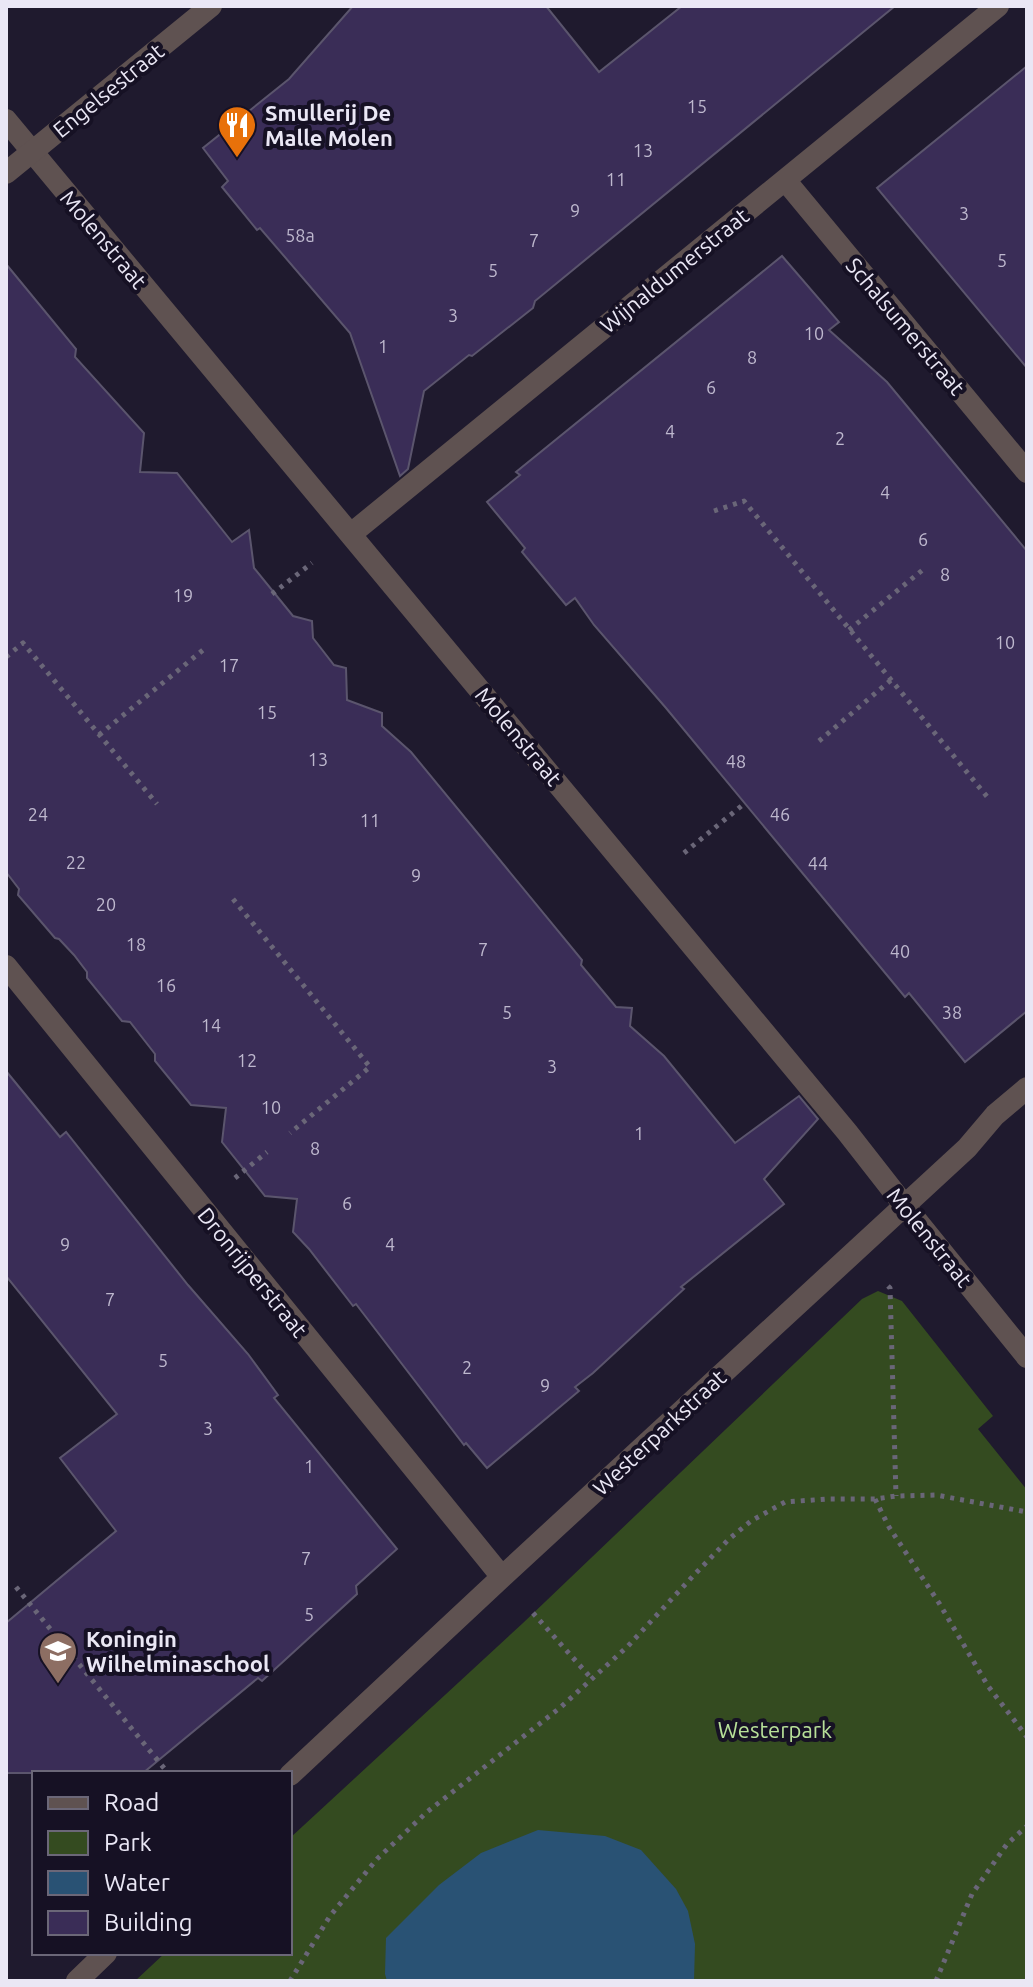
<svg xmlns="http://www.w3.org/2000/svg" width="1033" height="1987" font-family="Ubuntu,sans-serif">
<style>
.green{fill:#344b20}
.water{fill:#295274}
.building{fill:#3a2d57;stroke:#5b556d;stroke-width:2}
.lines{fill:none;stroke-linecap:round;stroke-linejoin:round}
.path{stroke:#6a6678;stroke-width:5;stroke-dasharray:4 6;stroke-linecap:butt}
.minor{stroke:#5f5251;stroke-width:22}
.tertiary{stroke:#5f5251;stroke-width:22}
.labels{text-anchor:middle;dominant-baseline:central;stroke-width:8;stroke-linejoin:round;paint-order:stroke}
.number-label{font-size:18px;fill:#beb8ce}
.street-label{font-size:22px;fill:#eae7f5;stroke:#161124}
.poi-label{font-size:22px;font-weight:bold;fill:#eae7f5;stroke:#161124;text-anchor:start}
.park-label{font-size:22px;fill:#b8e099;stroke:#161124}
</style>
<rect width="100%" height="100%" fill="#1f1a2e"/>
<!-- green -->
<path class="green" d="M 878,1291 L 902,1301 L 993,1416 L 978,1429 L 1027,1490 L 1027,1981 L 135,1981 L 165,1953 L 290,1953 L 290,1838 L 523,1623 L 862,1299 Z"/>
<!-- water -->
<path class="water" d="M 538,1830 L 605,1836 L 641,1850 L 676,1889 L 688,1911 L 695,1944 L 694,1981 L 387,1981 L 385,1974 L 386,1938 L 439,1885 L 481,1853 Z"/>
<!-- building -->
<path class="building" d="M 353,6 L 546,6 L 599,72 L 682,6 L 895,6 L 535,301 L 533,308 L 472,356 L 469,355 L 424,391 L 408,469 L 400,476 L 350,333 L 260,228 L 257,230 L 222,187 L 228,181 L 203,148 L 289,79 Z
M 1027,66 L 1027,368 L 877,188 Z
M 782,256 L 839,322 L 829,330 L 887,382 L 1027,551 L 1027,1011 L 965,1062 L 909,993 L 905,997 L 666,708 L 594,625 L 575,598 L 566,605 L 522,552 L 525,548 L 487,502 L 520,475 L 516,472 Z
M 6,264 L 76,349 L 75,357 L 144,433 L 140,472 L 177,473 L 232,542 L 249,530 L 254,568 L 293,616 L 312,621 L 313,638 L 334,665 L 346,668 L 347,700 L 382,713 L 382,726 L 411,752 L 582,960 L 581,965 L 616,1007 L 632,1008 L 630,1026 L 664,1056 L 735,1143 L 799,1096 L 818,1119 L 764,1179 L 784,1204 L 681,1287 L 684,1289 L 593,1373 L 575,1387 L 579,1391 L 487,1468 L 466,1443 L 464,1445 L 356,1304 L 353,1306 L 309,1249 L 293,1232 L 297,1199 L 265,1196 L 222,1142 L 226,1108 L 191,1105 L 155,1061 L 155,1054 L 130,1022 L 122,1021 L 87,978 L 87,972 L 74,955 L 59,939 L 55,938 L 18,895 L 19,889 L 6,872 Z
M 6,1071 L 60,1137 L 66,1132 L 188,1285 L 248,1354 L 278,1395 L 274,1398 L 397,1549 L 356,1586 L 357,1594 L 262,1681 L 258,1678 L 143,1773 L 6,1773 L 6,1623 L 116,1531 L 60,1458 L 117,1414 L 6,1276 Z"/>
<g class="lines">
<!-- path -->
<path class="path" d="M 714,511 L 744,501 L 989,799
M 272,594 L 312,563
M 849,630 L 925,568
M 6,657 L 23,643 L 157,804
M 99,735 L 203,650
M 819,741 L 891,680
M 684,853 L 745,803
M 233,899 L 370,1067 L 290,1133
M 235,1178 L 267,1152
M 888,1286 L 890,1288 L 896,1496
M 875,1499 L 889,1527 L 939,1603 L 988,1686 L 1027,1737
M 16,1587 L 168,1773
M 533,1613 L 591,1678
M 290,1981 L 330,1916 L 377,1859 L 427,1812 L 561,1707 L 628,1646 L 694,1575 L 729,1539 L 751,1521 L 785,1502 L 827,1499 L 875,1499 L 896,1496 L 936,1495 L 1027,1512
M 936,1981 L 972,1894 L 1007,1844 L 1027,1826"/>
<!-- minor -->
<path class="minor" d="M 6,120 L 847,1132 L 904,1205 L 1027,1357
M 785,180 L 1027,472
M 351,534 L 998,6
M 6,966 L 502,1577
M 290,1775 L 502,1577 L 967,1148 L 995,1115 L 1027,1088
M 77,1981 L 106,1953"/>
<!-- tertiary -->
<path class="tertiary" d="M 6,173 L 211,6"/>
</g>
<!-- icons -->
<defs>
<symbol id="restaurant-pin" viewBox="-11 -11 22 30"><path d="M0 17L-7.5 6A9.5 9.5 0 1 1 7.5 6Z" fill="#e8710a" stroke="#161124"/><path d="M-5-6h1v4h1v-4h1v4h1v-4h1v5L-1.5 .5V6h-2V.5L-5-1ZM5-6V6H3V1.5H1.5Q1.5-4 5-6Z" fill="#fff"/></symbol>
<symbol id="school-pin" viewBox="-11 -11 22 30"><path d="M0 17L-7.5 6A9.5 9.5 0 1 1 7.5 6Z" fill="#8d6e63" stroke="#161124"/><path d="M0-5L7-2L0 1L-7-2ZM-4 1L0 2.5L4 1V4Q0 6-4 4Z" fill="#fff"/></symbol>
</defs>
<g fill-rule="evenodd">
<use href="#restaurant-pin" x="215" y="103" width="44" height="60"/>
<use href="#school-pin" x="36" y="1629" width="44" height="60"/>
</g>
<g class="labels">
<!-- number labels -->
<g class="number-label">
<text x="697" y="106">15</text>
<text x="643" y="150">13</text>
<text x="616" y="179">11</text>
<text x="575" y="210">9</text>
<text x="964" y="213">3</text>
<text x="300" y="235">58a</text>
<text x="534" y="240">7</text>
<text x="1002" y="260">5</text>
<text x="493" y="270">5</text>
<text x="453" y="315">3</text>
<text x="814" y="333">10</text>
<text x="383" y="346">1</text>
<text x="752" y="357">8</text>
<text x="711" y="387">6</text>
<text x="670" y="431">4</text>
<text x="840" y="438">2</text>
<text x="885" y="492">4</text>
<text x="923" y="539">6</text>
<text x="945" y="574">8</text>
<text x="183" y="595">19</text>
<text x="1005" y="642">10</text>
<text x="229" y="665">17</text>
<text x="267" y="712">15</text>
<text x="318" y="759">13</text>
<text x="736" y="761">48</text>
<text x="38" y="814">24</text>
<text x="780" y="814">46</text>
<text x="370" y="820">11</text>
<text x="76" y="862">22</text>
<text x="818" y="863">44</text>
<text x="416" y="875">9</text>
<text x="106" y="904">20</text>
<text x="136" y="944">18</text>
<text x="483" y="949">7</text>
<text x="900" y="951">40</text>
<text x="166" y="985">16</text>
<text x="507" y="1012">5</text>
<text x="952" y="1012">38</text>
<text x="211" y="1025">14</text>
<text x="247" y="1060">12</text>
<text x="552" y="1066">3</text>
<text x="271" y="1107">10</text>
<text x="639" y="1133">1</text>
<text x="315" y="1148">8</text>
<text x="347" y="1203">6</text>
<text x="65" y="1244">9</text>
<text x="390" y="1244">4</text>
<text x="110" y="1299">7</text>
<text x="163" y="1360">5</text>
<text x="467" y="1367">2</text>
<text x="545" y="1385">9</text>
<text x="208" y="1428">3</text>
<text x="309" y="1466">1</text>
<text x="306" y="1558">7</text>
<text x="309" y="1614">5</text>
</g>
<!-- street labels -->
<g class="street-label">
<text transform="translate(108 90) rotate(-39)">Engelsestraat</text>
<text transform="translate(104 239) rotate(50)">Molenstraat</text>
<text transform="translate(674 270) rotate(-39)">Wijnaldumerstraat</text>
<text transform="translate(906 326) rotate(50)">Schalsumerstraat</text>
<text transform="translate(519 736) rotate(50)">Molenstraat</text>
<text transform="translate(930 1237) rotate(51)">Molenstraat</text>
<text transform="translate(253 1272) rotate(51)">Dronrijperstraat</text>
<text transform="translate(659 1432) rotate(-43)">Westerparkstraat</text>
</g>
<!-- poi labels -->
<g class="poi-label">
<text x="265" y="112">Smullerij De<tspan x="265" dy="25">Malle Molen</tspan></text>
<text x="86" y="1638">Koningin<tspan x="86" dy="25">Wilhelminaschool</tspan></text>
</g>
<!-- park labels -->
<g class="park-label">
<text x="775" y="1729">Westerpark</text>
</g>
</g>
<!-- border -->
<rect width="1033" height="1987" fill="none" stroke="#eae7f5" stroke-width="16"/>
<!-- legend -->
<rect x="32" y="1771" width="260" height="184" fill="#161124" stroke="#6b6778" stroke-width="2"/>
<rect x="48" y="1797" width="40" height="12" fill="#5f5251" stroke="#6b6778" stroke-width="2"/>
<text x="104" y="1811" font-size="24" fill="#eae7f5">Road</text>
<rect x="48" y="1831" width="40" height="24" fill="#344b20" stroke="#6b6778" stroke-width="2"/>
<text x="104" y="1851" font-size="24" fill="#eae7f5">Park</text>
<rect x="48" y="1871" width="40" height="24" fill="#295274" stroke="#6b6778" stroke-width="2"/>
<text x="104" y="1891" font-size="24" fill="#eae7f5">Water</text>
<rect x="48" y="1911" width="40" height="24" fill="#3a2d57" stroke="#6b6778" stroke-width="2"/>
<text x="104" y="1931" font-size="24" fill="#eae7f5">Building</text>
</svg>
